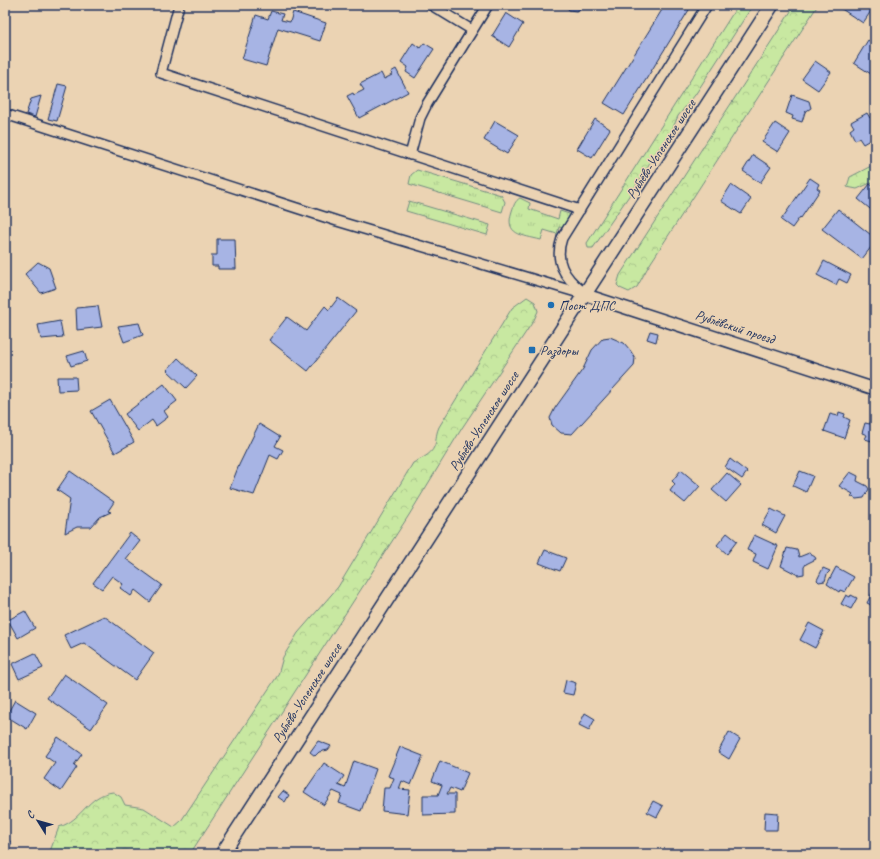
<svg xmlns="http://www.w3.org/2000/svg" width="880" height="859" font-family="Caveat,sans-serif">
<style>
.grass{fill:url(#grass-tufts);stroke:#728c80}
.forest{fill:url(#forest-crowns);stroke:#728c80}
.building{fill:#a7b4e4;stroke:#1b2f5e}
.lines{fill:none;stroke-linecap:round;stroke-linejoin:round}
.minor-casing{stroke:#1b2f5e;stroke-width:12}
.tertiary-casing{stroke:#1b2f5e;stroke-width:14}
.secondary-casing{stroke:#1b2f5e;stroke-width:16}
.minor{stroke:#ebd3b3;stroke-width:9}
.tertiary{stroke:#ebd3b3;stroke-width:11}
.secondary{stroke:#ebd3b3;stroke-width:13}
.poi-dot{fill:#1f6fb2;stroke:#ebd3b3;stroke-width:1.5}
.labels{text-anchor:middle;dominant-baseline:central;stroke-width:3;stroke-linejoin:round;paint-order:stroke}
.street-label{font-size:14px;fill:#1b2f5e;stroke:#ebd3b3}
.poi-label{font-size:14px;fill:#1b2f5e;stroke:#ebd3b3;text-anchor:start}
</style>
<defs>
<pattern id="grass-tufts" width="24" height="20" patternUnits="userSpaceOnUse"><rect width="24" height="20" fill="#c8e8a1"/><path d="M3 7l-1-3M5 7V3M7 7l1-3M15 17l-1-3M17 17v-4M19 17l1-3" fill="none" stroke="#abc78d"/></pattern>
<pattern id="forest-crowns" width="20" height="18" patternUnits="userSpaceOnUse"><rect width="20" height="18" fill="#c8e8a1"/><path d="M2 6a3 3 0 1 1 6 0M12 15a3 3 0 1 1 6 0" fill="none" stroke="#abc78d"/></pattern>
</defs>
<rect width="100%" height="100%" fill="#ebd3b3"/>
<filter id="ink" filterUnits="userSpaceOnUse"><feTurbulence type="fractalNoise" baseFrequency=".025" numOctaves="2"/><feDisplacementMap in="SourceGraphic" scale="8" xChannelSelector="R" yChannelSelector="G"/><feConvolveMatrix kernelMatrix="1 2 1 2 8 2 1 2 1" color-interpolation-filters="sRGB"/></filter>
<g filter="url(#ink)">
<!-- grass -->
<path class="grass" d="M 417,170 L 501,195 L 505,202 L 502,212 L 409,184 L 411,175 Z
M 520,198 L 530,203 L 529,209 L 558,219 L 560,211 L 572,215 L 565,228 L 559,227 L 557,234 L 544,230 L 541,240 C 522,235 504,235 512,211 C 514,205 515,201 520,198 Z
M 409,201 L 490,225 L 487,235 L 406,211 Z"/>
<!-- forest -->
<path class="forest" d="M 738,5 L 753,5 L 695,95 L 678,116 L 670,135 L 653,156 L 644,174 L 593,248 L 588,248 L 587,243 Z
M 795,5 L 818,5 L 648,267 L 637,287 L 629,292 L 620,288 L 617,285 L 620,275 Z
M 875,164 L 875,181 L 857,189 L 847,187 L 850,177 Z
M 527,297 L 535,302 L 538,311 L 534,320 L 462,428 L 409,515 L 190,854 L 49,854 L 59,827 C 83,820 87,795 113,792 L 121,797 L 125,805 L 144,808 L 174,827 L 181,821 L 278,675 L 283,657 L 298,633 L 338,587 L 413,463 C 420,459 431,455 434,447 C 437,441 435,436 439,427 L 512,308 Z"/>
<!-- building -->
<path class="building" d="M 564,5 L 586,5 L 583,8 L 576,11 L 569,10 Z
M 665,5 L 692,5 L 624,115 L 604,103 Z
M 842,5 L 875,5 L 863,23 L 840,8 Z
M 271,11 L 283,14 L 281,20 L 290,22 L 293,12 L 326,23 L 320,41 L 278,28 L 266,66 L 242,59 L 256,15 L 268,19 Z
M 506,13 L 523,24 L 509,47 L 492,36 Z
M 868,40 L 875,45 L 875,68 L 871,74 L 854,63 Z
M 413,43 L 420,48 L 424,43 L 434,49 L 415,78 L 406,72 L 408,67 L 401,62 Z
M 815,61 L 831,72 L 818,90 L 802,79 Z
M 396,69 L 408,92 L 359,118 L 347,96 L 353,93 L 354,95 L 364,90 L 360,84 L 381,73 L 384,79 L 392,75 L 391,72 Z
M 58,84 L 67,86 L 57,121 L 48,119 Z
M 792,95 L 809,101 L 811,108 L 805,112 L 802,122 L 792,119 L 793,116 L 786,113 Z
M 41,96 L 35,117 L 26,114 L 31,99 Z
M 867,113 L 870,118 L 873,117 L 875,121 L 875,137 L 863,144 L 859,138 L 855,140 L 850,130 L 854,127 L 851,122 Z
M 595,119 L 610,129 L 592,158 L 577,149 Z
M 495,121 L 519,135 L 507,154 L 484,140 Z
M 775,123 L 790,133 L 778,152 L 762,142 Z
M 753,155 L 771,167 L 760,183 L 743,171 Z
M 810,178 L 819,184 L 817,188 L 820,190 L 801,218 L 800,217 L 792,228 L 781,220 Z
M 870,184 L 875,188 L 875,213 L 858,199 Z
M 731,185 L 751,199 L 741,214 L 721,201 Z
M 838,209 L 875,238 L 875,242 L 862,259 L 822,229 Z
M 217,239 L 235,239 L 236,269 L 218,269 L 218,266 L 212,266 L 212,255 L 217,255 Z
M 824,261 L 851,275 L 847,283 L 839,279 L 836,285 L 817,275 Z
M 38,262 L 49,268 L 56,288 L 41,293 L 25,274 Z
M 338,298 L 356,311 L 308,371 L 269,340 L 287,317 L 306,331 L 325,306 L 329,310 Z
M 98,306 L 102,327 L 77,330 L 76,308 Z
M 60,321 L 63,337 L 41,339 L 38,325 Z
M 139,323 L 143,335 L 124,342 L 118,326 Z
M 650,331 L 658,333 L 656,342 L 647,339 Z
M 610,337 L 624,343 L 630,350 L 635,358 L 634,366 L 572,434 L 561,433 L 552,425 L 550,418 L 555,408 L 583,369 L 592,350 L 603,338 Z
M 84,351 L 87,361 L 71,366 L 67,356 Z
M 178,358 L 197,376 L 186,388 L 167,370 Z
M 57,377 L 76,377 L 77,390 L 58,391 Z
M 164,384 L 177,401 L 164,411 L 168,417 L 156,426 L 152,420 L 138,431 L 125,414 Z
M 110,400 L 134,442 L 115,453 L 91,411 Z
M 839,412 L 845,414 L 844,417 L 850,420 L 844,438 L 824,431 L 830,414 L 838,416 Z
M 871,420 L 875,421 L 875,442 L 865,439 L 867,435 L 862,433 L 865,423 L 870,424 Z
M 259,424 L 280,437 L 275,446 L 283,450 L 278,459 L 270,455 L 254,495 L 230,488 L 239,465 Z
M 730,459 L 747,472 L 742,479 L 725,467 Z
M 681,470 L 700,486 L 685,503 L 670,491 L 675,484 L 672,481 Z
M 70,471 L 114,502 L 108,511 L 111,512 L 100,517 L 91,527 L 77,527 L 65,533 L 70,499 L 57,490 Z
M 800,471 L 813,476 L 806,492 L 793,486 Z
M 850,472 L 858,476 L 857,481 L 867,486 L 869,489 L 864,498 L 856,499 L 851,496 L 853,494 L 839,486 Z
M 727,473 L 741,485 L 726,502 L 712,490 Z
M 771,509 L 785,516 L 776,533 L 762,525 Z
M 130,533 L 140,541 L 126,559 L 162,585 L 150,602 L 135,590 L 131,596 L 120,588 L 123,584 L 112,576 L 102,589 L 93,583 Z
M 727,533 L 737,541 L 727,554 L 717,545 Z
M 754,535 L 778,546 L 768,569 L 753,562 L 756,554 L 747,550 Z
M 787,548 L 797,550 L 799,557 L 809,553 L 815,557 L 816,559 L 806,564 L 804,567 L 804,574 L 798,575 L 781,566 Z
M 545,550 L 566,558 L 560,571 L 539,563 Z
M 836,567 L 854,577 L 845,592 L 840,590 L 839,592 L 827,584 Z
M 823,568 L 830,571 L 827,574 L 825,581 L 819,582 L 817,580 Z
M 873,591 L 875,592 L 875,607 L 867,603 Z
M 846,595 L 850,597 L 851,595 L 857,598 L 851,609 L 841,604 Z
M 25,611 L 35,628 L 18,638 L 8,620 Z
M 104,616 L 154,653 L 135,680 L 84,643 L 71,649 L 64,635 Z
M 809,623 L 824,631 L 815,648 L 800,640 Z
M 35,653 L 43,668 L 19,679 L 12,664 Z
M 64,674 L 108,705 L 91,729 L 47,698 Z
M 566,680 L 576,683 L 573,695 L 563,693 Z
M 15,700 L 36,713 L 27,729 L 6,716 Z
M 585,713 L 595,719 L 589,730 L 579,725 Z
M 729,732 L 740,739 L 729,759 L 718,752 Z
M 58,737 L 82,754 L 74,765 L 77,767 L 61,791 L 44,779 L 55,763 L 45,756 Z
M 318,741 L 331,746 L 328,750 L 319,752 L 315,756 L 310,752 Z
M 400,747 L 423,756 L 411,785 L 402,781 L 399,789 L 410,790 L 407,814 L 382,811 L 384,788 L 390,788 L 394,778 L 388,776 Z
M 354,761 L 376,769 L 361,811 L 339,803 L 342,795 L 333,791 L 324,805 L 304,792 L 324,763 L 344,776 L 338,785 L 345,788 Z
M 440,761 L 468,773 L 460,792 L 450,788 L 447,794 L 455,794 L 455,814 L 423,815 L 423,795 L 438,795 L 442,785 L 432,781 Z
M 283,791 L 289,795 L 285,802 L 278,797 Z
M 653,801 L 663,806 L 657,817 L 647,812 Z
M 765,812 L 778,813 L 777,830 L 764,830 Z
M 5,838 L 12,843 L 5,852 Z"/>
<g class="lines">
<defs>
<path id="minor" d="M 179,5 L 161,73 L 580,210
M 431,5 L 472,30
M 5,114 L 337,221 L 586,295
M 410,155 L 420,118 L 427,104 L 488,5
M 582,291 C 564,277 554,261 562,238 L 707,5"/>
<path id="tertiary" d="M 586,295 L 875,389"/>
<path id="secondary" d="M 222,854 L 772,5"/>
</defs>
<!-- minor casing -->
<use href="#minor" class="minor-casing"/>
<!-- tertiary casing -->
<use href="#tertiary" class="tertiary-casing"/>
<!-- secondary casing -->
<use href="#secondary" class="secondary-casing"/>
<!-- minor -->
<use href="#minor" class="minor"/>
<!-- tertiary -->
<use href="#tertiary" class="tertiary"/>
<!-- secondary -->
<use href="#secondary" class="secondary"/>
</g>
</g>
<!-- markers -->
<g class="poi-dot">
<circle cx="551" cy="305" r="4"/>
<rect x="528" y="346" width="8" height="8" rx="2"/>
</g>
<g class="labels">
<!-- street labels -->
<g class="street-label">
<text transform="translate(661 149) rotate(-57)">Рублёво-Успенское шоссе</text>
<text transform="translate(735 327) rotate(18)">Рублёвский проезд</text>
<text transform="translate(484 421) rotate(-57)">Рублёво-Успенское шоссе</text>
<text transform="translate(307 693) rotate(-57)">Рублёво-Успенское шоссе</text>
</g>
<!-- poi labels -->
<g class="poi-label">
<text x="559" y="305">Пост ДПС</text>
<text x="540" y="350">Раздоры</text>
</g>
</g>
<!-- margin -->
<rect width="880" height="859" fill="none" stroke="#ebd3b3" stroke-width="20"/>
<rect x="10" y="10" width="860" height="839" fill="none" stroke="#1b2f5e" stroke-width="1.5" filter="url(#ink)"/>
<!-- north arrow -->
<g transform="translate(38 821) rotate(307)" stroke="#ebd3b3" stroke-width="3" paint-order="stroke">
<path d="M0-3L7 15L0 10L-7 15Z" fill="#1b2f5e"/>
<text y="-6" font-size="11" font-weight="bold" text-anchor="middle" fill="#1b2f5e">С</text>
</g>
</svg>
